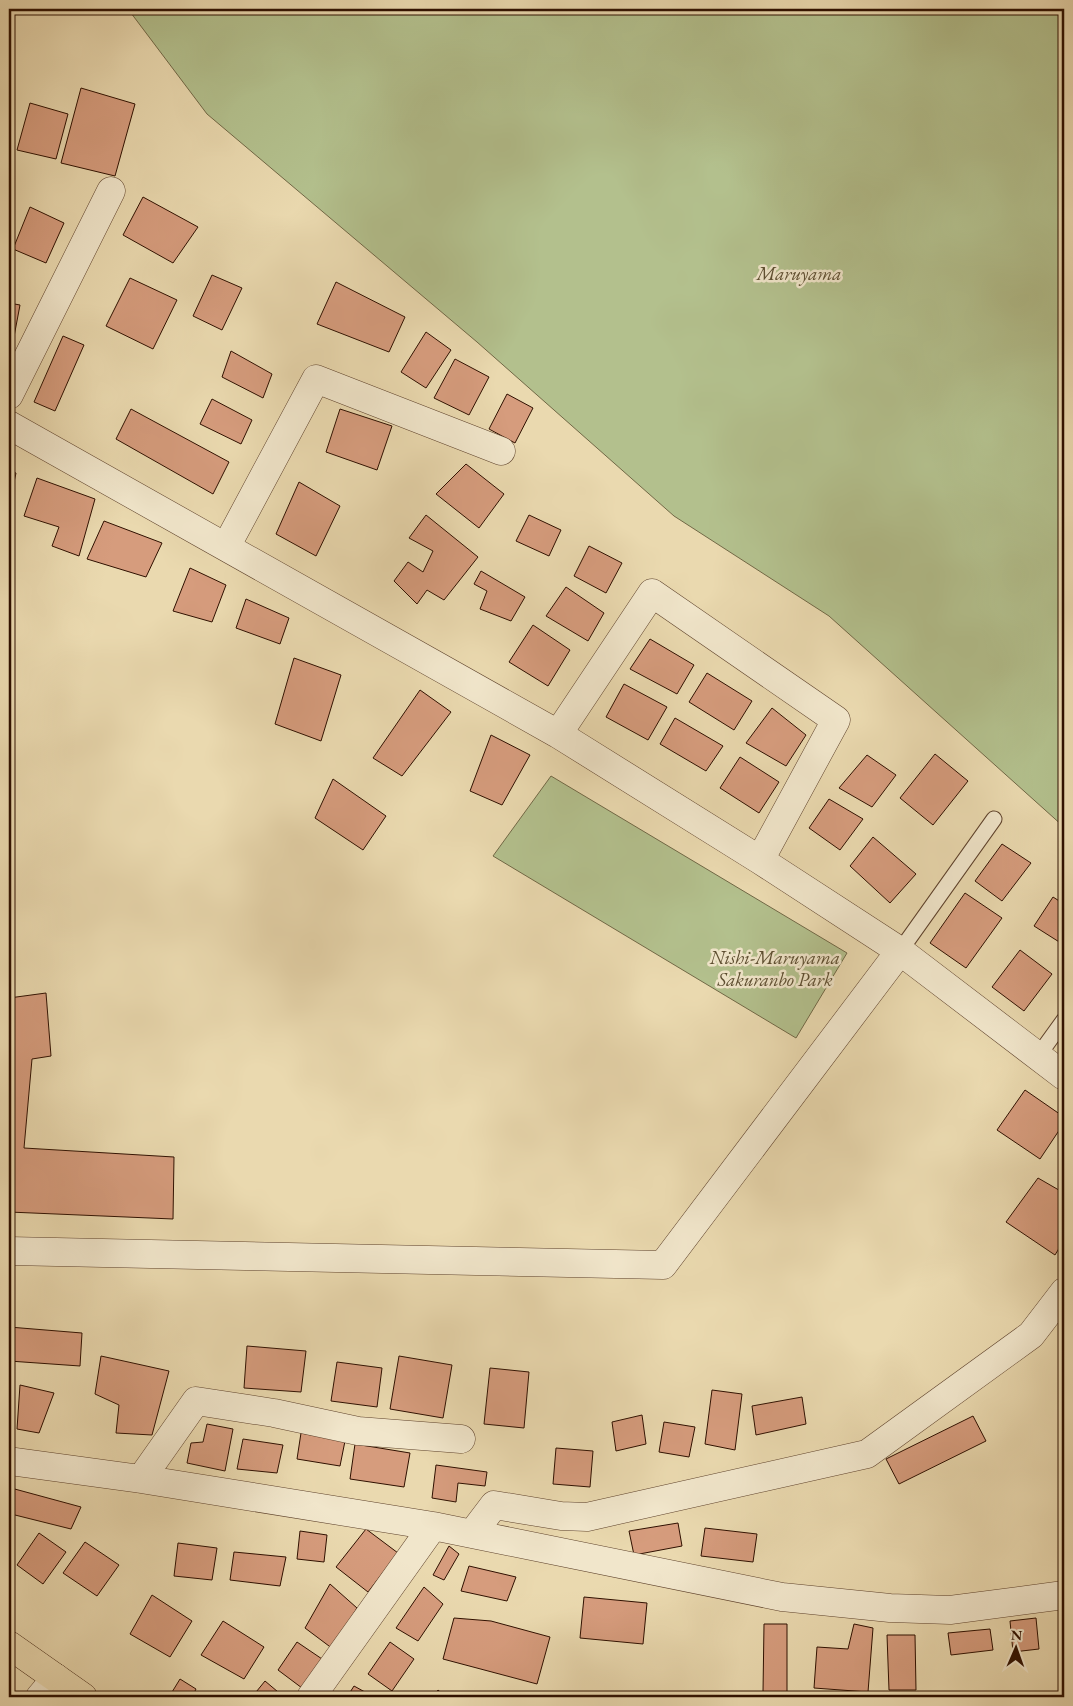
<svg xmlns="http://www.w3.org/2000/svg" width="1073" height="1706" font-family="'EB Garamond',serif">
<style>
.green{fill:#b3c08d;stroke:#716846}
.building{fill:#d69c7d;stroke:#2f1000}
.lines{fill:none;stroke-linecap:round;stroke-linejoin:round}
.lane-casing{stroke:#5e422c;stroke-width:17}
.street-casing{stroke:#5e422c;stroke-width:29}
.primary-casing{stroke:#2f1000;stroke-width:29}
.lane{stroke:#f1e6cb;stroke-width:15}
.street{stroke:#f1e6cb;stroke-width:28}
.primary{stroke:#ead9af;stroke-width:28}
.labels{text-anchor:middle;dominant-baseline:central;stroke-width:5;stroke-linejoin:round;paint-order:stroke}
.park-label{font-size:19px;font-style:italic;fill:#5d4e31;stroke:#f1e6cb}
</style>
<rect width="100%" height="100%" fill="#ead9af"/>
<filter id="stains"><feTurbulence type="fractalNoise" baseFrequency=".004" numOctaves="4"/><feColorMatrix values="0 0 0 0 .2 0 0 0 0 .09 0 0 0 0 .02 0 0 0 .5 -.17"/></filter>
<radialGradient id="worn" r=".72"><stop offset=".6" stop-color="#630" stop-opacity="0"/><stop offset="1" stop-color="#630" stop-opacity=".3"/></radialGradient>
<!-- green -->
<path class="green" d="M 128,9 L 1064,9 L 1064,827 L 829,616 L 674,516 L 477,342 L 207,114 Z
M 551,776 L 847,953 L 796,1038 L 493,856 Z"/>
<!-- building -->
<path class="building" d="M 81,88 L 135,104 L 115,176 L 61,163 Z
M 30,103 L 68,114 L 56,159 L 17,150 Z
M 143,197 L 198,227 L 173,263 L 123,235 Z
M 30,207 L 64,223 L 46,263 L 13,249 Z
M 212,275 L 242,288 L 222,330 L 193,316 Z
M 130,278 L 177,300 L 153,349 L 106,326 Z
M 336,282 L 405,317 L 389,352 L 317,324 Z
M 9,303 L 20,305 L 13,342 L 9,342 Z
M 426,332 L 451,350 L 426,388 L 401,372 Z
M 63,336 L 84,345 L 55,411 L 34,402 Z
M 231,351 L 272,374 L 263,398 L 222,377 Z
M 455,359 L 489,377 L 469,415 L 434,398 Z
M 507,394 L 533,408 L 515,443 L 489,429 Z
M 212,399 L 252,420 L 241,444 L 200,424 Z
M 131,409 L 229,462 L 213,494 L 116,439 Z
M 340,409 L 392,426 L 377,470 L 326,452 Z
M 466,464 L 504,494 L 479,528 L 436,494 Z
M 9,471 L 16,473 L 9,505 Z
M 37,478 L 95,499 L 79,556 L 52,546 L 59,527 L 24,516 Z
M 299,482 L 340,506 L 316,556 L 276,534 Z
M 426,515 L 478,557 L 444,600 L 427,590 L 417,604 L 394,581 L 408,562 L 423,572 L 433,551 L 409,538 Z
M 529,515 L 561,530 L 549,556 L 516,541 Z
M 104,521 L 162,543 L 146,577 L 87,559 Z
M 589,546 L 622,563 L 606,593 L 574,576 Z
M 190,568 L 226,585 L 212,622 L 173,611 Z
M 481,571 L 525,597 L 511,621 L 480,609 L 487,591 L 474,584 Z
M 566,587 L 604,613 L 588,641 L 546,616 Z
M 246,599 L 289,618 L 280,644 L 236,628 Z
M 533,625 L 570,650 L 548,686 L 509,662 Z
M 650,639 L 694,665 L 677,694 L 630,669 Z
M 294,658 L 341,675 L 321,741 L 275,724 Z
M 707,673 L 752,701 L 734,730 L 689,702 Z
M 624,684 L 667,707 L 648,740 L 606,717 Z
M 420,690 L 451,712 L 402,776 L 373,758 Z
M 772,708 L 806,735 L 786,766 L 746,743 Z
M 675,718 L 723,746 L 706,771 L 660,744 Z
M 491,735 L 530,755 L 502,805 L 470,791 Z
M 935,754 L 968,781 L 933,825 L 900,798 Z
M 867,755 L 896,775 L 872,807 L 839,788 Z
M 740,757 L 779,782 L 759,813 L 720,788 Z
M 333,779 L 386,816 L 363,850 L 315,818 Z
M 829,799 L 863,819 L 840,850 L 809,828 Z
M 873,837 L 916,874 L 890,903 L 850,866 Z
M 1002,844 L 1031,863 L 1002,901 L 975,881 Z
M 965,893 L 1002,918 L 966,968 L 930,943 Z
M 1053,897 L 1064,904 L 1064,945 L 1034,926 Z
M 1020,950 L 1052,974 L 1024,1011 L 992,987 Z
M 46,993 L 51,1056 L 32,1059 L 24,1148 L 174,1157 L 173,1219 L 9,1212 L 9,1084 L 11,1060 L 9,1060 L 9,998 Z
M 1025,1090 L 1064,1117 L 1064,1123 L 1040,1159 L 997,1130 Z
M 1038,1178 L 1064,1193 L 1064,1240 L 1055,1255 L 1006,1222 Z
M 9,1327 L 82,1333 L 80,1366 L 9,1361 Z
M 247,1346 L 306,1351 L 301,1392 L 244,1388 Z
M 101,1356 L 169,1371 L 152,1435 L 116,1433 L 119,1405 L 95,1394 Z
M 399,1356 L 452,1365 L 443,1418 L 390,1409 Z
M 337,1362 L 382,1368 L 377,1407 L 331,1401 Z
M 490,1368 L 529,1372 L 524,1428 L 484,1424 Z
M 20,1385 L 54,1393 L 39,1433 L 17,1429 Z
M 712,1390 L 742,1394 L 735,1450 L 705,1444 Z
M 802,1397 L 806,1424 L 756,1435 L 752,1406 Z
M 642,1415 L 646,1444 L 616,1451 L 612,1422 Z
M 973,1416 L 986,1441 L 899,1484 L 886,1459 Z
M 664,1422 L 695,1427 L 689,1457 L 659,1452 Z
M 207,1424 L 233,1429 L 225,1471 L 187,1463 L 191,1443 L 203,1442 Z
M 301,1433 L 345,1441 L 340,1466 L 297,1459 Z
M 243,1439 L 283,1445 L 277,1473 L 237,1469 Z
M 355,1444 L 410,1453 L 404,1487 L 350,1479 Z
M 556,1448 L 593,1451 L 590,1487 L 553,1484 Z
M 436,1465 L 487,1472 L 485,1486 L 458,1483 L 456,1502 L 432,1498 Z
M 11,1488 L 81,1507 L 71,1529 L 11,1514 Z
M 678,1523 L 682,1546 L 634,1555 L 629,1531 Z
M 705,1528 L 757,1534 L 753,1562 L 701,1556 Z
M 366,1529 L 398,1553 L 368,1592 L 336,1567 Z
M 300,1531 L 327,1535 L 324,1562 L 297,1559 Z
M 39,1533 L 66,1552 L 43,1584 L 17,1565 Z
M 85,1542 L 119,1565 L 97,1596 L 63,1573 Z
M 178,1543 L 217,1548 L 212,1580 L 174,1576 Z
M 449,1546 L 459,1554 L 444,1580 L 433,1575 Z
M 234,1552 L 286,1557 L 280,1586 L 230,1580 Z
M 469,1566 L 516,1577 L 507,1601 L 461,1591 Z
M 330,1584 L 357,1608 L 333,1649 L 305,1628 Z
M 424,1587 L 443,1604 L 418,1641 L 396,1628 Z
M 152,1595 L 192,1621 L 170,1657 L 130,1634 Z
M 584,1597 L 647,1603 L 643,1644 L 580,1638 Z
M 454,1618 L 491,1621 L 550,1637 L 537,1684 L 443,1659 Z
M 1036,1618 L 1039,1649 L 1013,1652 L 1010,1621 Z
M 223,1621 L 264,1647 L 244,1679 L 201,1655 Z
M 764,1624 L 787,1624 L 787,1692 L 763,1692 Z
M 854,1624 L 873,1628 L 868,1692 L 814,1688 L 817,1647 L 848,1649 Z
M 990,1629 L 993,1650 L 951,1655 L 948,1633 Z
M 887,1635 L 915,1635 L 916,1690 L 889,1690 Z
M 297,1642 L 325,1661 L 306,1691 L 278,1670 Z
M 390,1642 L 414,1659 L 392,1691 L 368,1674 Z
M 180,1679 L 196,1689 L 192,1697 L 169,1697 Z
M 265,1681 L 284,1697 L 252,1697 Z
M 354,1686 L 374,1697 L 347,1697 Z
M 438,1690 L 446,1697 L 433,1697 Z"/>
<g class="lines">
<defs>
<path id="lane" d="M 900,951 L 994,819
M 1038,1056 L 1064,1020"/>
<path id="street" d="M 9,395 L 111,191
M 9,425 L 558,734 L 760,860 L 900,951 L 1064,1076
M 226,547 L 316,379 L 501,451
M 558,734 L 652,593 L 836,720 L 760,860
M 9,1251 L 663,1265 L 900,951
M 9,1461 L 141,1479 L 433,1526 L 782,1597 L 890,1608 L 950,1610 L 1064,1595
M 141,1479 L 196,1401 L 274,1413 L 358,1431 L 461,1439
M 472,1534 L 494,1505 L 561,1516 L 587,1517 L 867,1454 L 1031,1335 L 1064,1292
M 40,1697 L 56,1678
M 311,1697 L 433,1526"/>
<path id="primary" d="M 9,1645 L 83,1697"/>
</defs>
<!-- lane casing -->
<use href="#lane" class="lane-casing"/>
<!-- street casing -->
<use href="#street" class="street-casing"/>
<!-- primary casing -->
<use href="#primary" class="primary-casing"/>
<!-- lane -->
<use href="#lane" class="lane"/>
<!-- street -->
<use href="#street" class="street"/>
<!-- primary -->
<use href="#primary" class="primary"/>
</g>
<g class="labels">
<!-- park labels -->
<g class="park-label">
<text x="799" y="273">Maruyama</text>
<text x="775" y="957">Nishi-Maruyama<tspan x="775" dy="22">Sakuranbo Park</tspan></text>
</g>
</g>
<!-- margin -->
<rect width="1073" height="1706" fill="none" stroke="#ead9af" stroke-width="30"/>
<rect x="10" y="10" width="1053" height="1686" fill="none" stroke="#2f1000" stroke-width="2.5"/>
<rect x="15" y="15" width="1043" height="1676" fill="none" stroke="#2f1000"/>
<!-- north arrow -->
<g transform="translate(1016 1648) rotate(2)" stroke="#f1e6cb" stroke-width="4" paint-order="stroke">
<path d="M0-4L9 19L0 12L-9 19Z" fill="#2f1000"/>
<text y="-8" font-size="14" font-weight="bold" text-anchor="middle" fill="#2f1000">N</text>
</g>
<rect width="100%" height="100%" filter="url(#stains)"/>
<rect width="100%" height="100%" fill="url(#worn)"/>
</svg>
